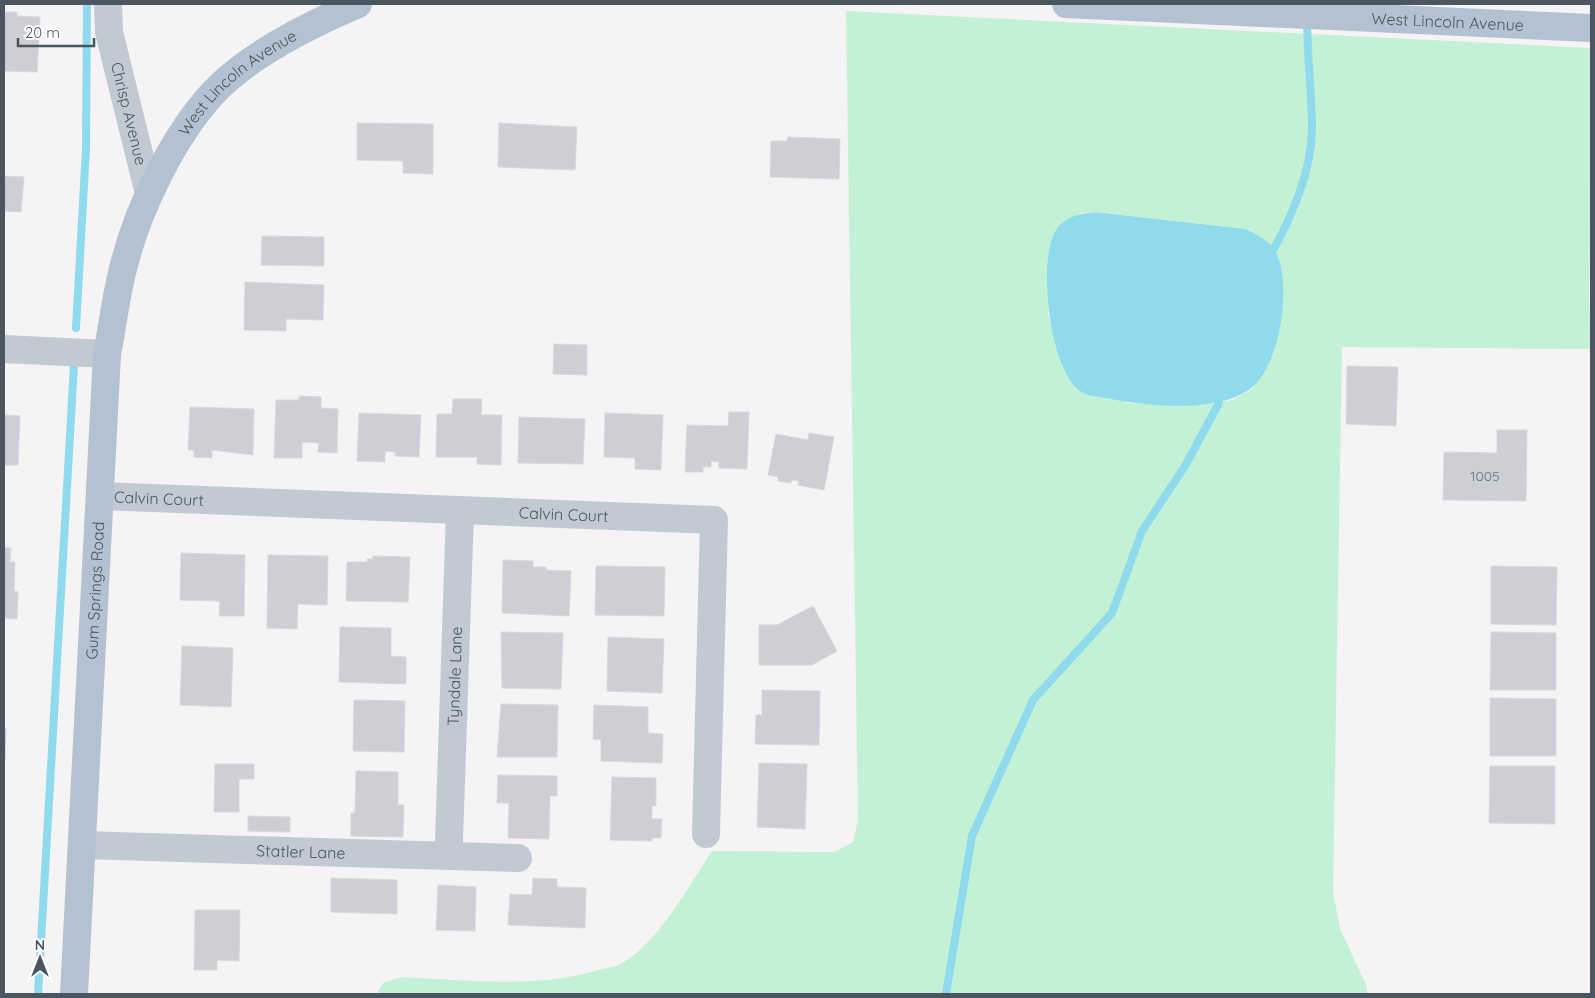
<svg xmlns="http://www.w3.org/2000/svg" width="1595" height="998" font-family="Quicksand,sans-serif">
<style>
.green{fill:#c3f1d5;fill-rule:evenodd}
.water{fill:#90daee}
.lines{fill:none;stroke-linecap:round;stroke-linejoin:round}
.stream{stroke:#90daee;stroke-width:8}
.building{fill:#cdcfd5;stroke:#d7d9de}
.minor{stroke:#c1cad2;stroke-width:28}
.major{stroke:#b3c2d1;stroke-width:28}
.labels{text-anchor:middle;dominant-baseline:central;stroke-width:4;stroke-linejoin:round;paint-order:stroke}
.number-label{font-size:14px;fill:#6b747e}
.street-label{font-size:16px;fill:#4a5661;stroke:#fff}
</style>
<rect width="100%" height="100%" fill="#f5f3f3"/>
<!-- green -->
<path class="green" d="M 846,11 L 1591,48 L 1589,302 L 1591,349 L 1342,347 L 1333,892 L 1340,929 L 1367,987 L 1367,994 L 377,994 L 383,983 L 402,977 C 467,980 535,989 599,970 C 606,968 615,967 621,964 C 659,942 688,887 712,851 L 834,852 L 853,842 L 858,820 ZM 1095,212 L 1245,229 L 1277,338 L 1266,368 L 1252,389 L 1233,400 L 1219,403 L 1182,406 L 1127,403 L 1064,371 L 1048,312 L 1080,213 Z"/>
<!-- water -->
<path class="water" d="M 1095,212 L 1245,229 C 1255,234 1265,238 1273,248 C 1295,278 1280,368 1250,389 C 1216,414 1145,406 1106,398 C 1099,397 1090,396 1084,393 C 1050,378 1038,264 1054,234 C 1062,217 1078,214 1095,212 Z"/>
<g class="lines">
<!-- stream -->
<path class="stream" d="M 1274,249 C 1293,213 1311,172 1312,130 C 1312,93 1307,55 1307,18
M 76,328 L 86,149 L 87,4
M 38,994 L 74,365
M 946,994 L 972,836 L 1033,700 L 1112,613 L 1142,531 L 1185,466 L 1219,403"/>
</g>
<!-- building -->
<path class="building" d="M 4,12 L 17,12 L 17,16 L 40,17 L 37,72 L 4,71 Z
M 357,123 L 433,124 L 433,174 L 403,173 L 403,161 L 357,160 Z
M 499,123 L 577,127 L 575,170 L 498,167 Z
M 788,137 L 840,139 L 839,179 L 770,177 L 771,141 L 787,141 Z
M 4,176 L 24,177 L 21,212 L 4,211 Z
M 262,236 L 324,237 L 324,266 L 261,265 Z
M 245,282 L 324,285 L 323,320 L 286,319 L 286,331 L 244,330 Z
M 554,344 L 587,345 L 587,375 L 553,374 Z
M 1347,366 L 1398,367 L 1396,426 L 1346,424 Z
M 299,396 L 321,397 L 321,408 L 338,409 L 337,453 L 318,452 L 319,443 L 302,442 L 302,458 L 274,458 L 276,400 L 299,400 Z
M 453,399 L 482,399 L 481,415 L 502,415 L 501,465 L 477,464 L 477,457 L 436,457 L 437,414 L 452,414 Z
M 190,407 L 254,409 L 253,455 L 212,450 L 212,458 L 194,457 L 194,450 L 188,450 Z
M 729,412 L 749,412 L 747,469 L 719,468 L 719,462 L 711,461 L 711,467 L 703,467 L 703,472 L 685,472 L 687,425 L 728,426 Z
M 359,413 L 421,415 L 419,457 L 395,456 L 395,452 L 385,451 L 385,462 L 357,461 Z
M 605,413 L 663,415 L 661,470 L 635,469 L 635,458 L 604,457 Z
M 4,415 L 20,416 L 18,465 L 4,465 Z
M 519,417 L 585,419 L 583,464 L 518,463 Z
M 1497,430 L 1527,430 L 1526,501 L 1443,500 L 1444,452 L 1497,453 Z
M 809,433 L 834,437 L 824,490 L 798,485 L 799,481 L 792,480 L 791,483 L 778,481 L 778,477 L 768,475 L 776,434 L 808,440 Z
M 4,547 L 11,548 L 10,562 L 15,562 L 14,591 L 18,592 L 17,619 L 4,618 Z
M 181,553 L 245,555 L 244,616 L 219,616 L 220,601 L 180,600 Z
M 268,555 L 328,556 L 327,605 L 298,604 L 297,629 L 267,628 Z
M 373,556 L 410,557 L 408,602 L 346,601 L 347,562 L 367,562 L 367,559 L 373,559 Z
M 503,560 L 533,561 L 533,567 L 546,567 L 546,570 L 571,571 L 569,616 L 502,613 Z
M 596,566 L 665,567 L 664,616 L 595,615 Z
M 1491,566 L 1557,567 L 1556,625 L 1491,624 Z
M 813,606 L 837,651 L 812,665 L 759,665 L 759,625 L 777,625 Z
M 340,627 L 391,628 L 391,656 L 406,657 L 406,684 L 339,682 Z
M 501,632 L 563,633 L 561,689 L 502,688 Z
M 1491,632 L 1556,633 L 1556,690 L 1490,690 Z
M 608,637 L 664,639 L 662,693 L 607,691 Z
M 182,646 L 233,648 L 231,707 L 180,705 Z
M 762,690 L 820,691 L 819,745 L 755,744 L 756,715 L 762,715 Z
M 1490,698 L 1556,699 L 1556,756 L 1490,756 Z
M 354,700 L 405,701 L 404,752 L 353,751 Z
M 501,704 L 558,705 L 557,757 L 497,757 Z
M 594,705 L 648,707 L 648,733 L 663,734 L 662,763 L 601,761 L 601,740 L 593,739 Z
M 4,728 L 6,728 L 5,761 L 4,761 Z
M 759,763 L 807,764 L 805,829 L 757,827 Z
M 215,764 L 254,764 L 254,779 L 239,779 L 239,812 L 214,812 Z
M 1490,766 L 1555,766 L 1555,824 L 1489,823 Z
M 356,771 L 398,772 L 398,805 L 404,805 L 403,837 L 351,836 L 351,813 L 355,813 Z
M 498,775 L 557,776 L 557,796 L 550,796 L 549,839 L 508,838 L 509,803 L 497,803 Z
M 612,777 L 656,778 L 656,806 L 652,806 L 652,819 L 662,819 L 661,838 L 652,838 L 652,841 L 610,840 Z
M 248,816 L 290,817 L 290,832 L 248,831 Z
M 331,878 L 397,880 L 397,914 L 331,912 Z
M 533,878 L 557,879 L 557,887 L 586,888 L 585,928 L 508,925 L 510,894 L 532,895 Z
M 438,885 L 476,887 L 475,931 L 436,930 Z
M 195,910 L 240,910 L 239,961 L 217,960 L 217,970 L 194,970 Z"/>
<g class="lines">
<!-- minor -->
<g class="minor">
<path id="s1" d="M 108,4 L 109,32 L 149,194"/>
<path d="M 4,349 L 107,354"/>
<path id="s2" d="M 100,496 L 714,520 L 706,834"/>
<path id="s3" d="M 449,841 L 460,511"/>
<path id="s4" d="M 82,845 L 518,858"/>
</g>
<!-- major -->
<g class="major">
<path id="s5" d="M 1066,4 L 1591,28"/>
<path id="s6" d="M 74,994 L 107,354 C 113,324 116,294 124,265 C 138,208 174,135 214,92 C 250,54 311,24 358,4"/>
</g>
</g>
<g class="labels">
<!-- number labels -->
<g class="number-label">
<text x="1485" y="476">1005</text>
</g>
<!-- street labels -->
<g class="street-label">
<text stroke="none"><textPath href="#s5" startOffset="382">West Lincoln Avenue</textPath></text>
<text stroke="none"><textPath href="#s6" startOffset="952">West Lincoln Avenue</textPath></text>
<text stroke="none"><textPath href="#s1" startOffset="112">Chrisp Avenue</textPath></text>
<text stroke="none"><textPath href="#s2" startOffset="59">Calvin Court</textPath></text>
<text stroke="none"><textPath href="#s2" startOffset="464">Calvin Court</textPath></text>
<text stroke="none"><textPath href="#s6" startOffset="404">Gum Springs Road</textPath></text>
<text stroke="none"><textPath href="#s3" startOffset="165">Tyndale Lane</textPath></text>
<text stroke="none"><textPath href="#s4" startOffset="219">Statler Lane</textPath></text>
</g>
</g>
<!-- border -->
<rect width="1595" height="998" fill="none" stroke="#4a5661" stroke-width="10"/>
<!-- north arrow -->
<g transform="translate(40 958)" stroke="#ffffff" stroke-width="4" paint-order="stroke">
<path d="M0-4L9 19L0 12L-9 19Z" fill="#4a5661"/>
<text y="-8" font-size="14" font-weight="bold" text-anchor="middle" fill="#4a5661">N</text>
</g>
<!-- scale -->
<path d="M18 38v8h76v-8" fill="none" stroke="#4a5661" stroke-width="2.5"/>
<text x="25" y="38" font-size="15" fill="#4a5661" stroke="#ffffff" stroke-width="4" paint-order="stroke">20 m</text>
</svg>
